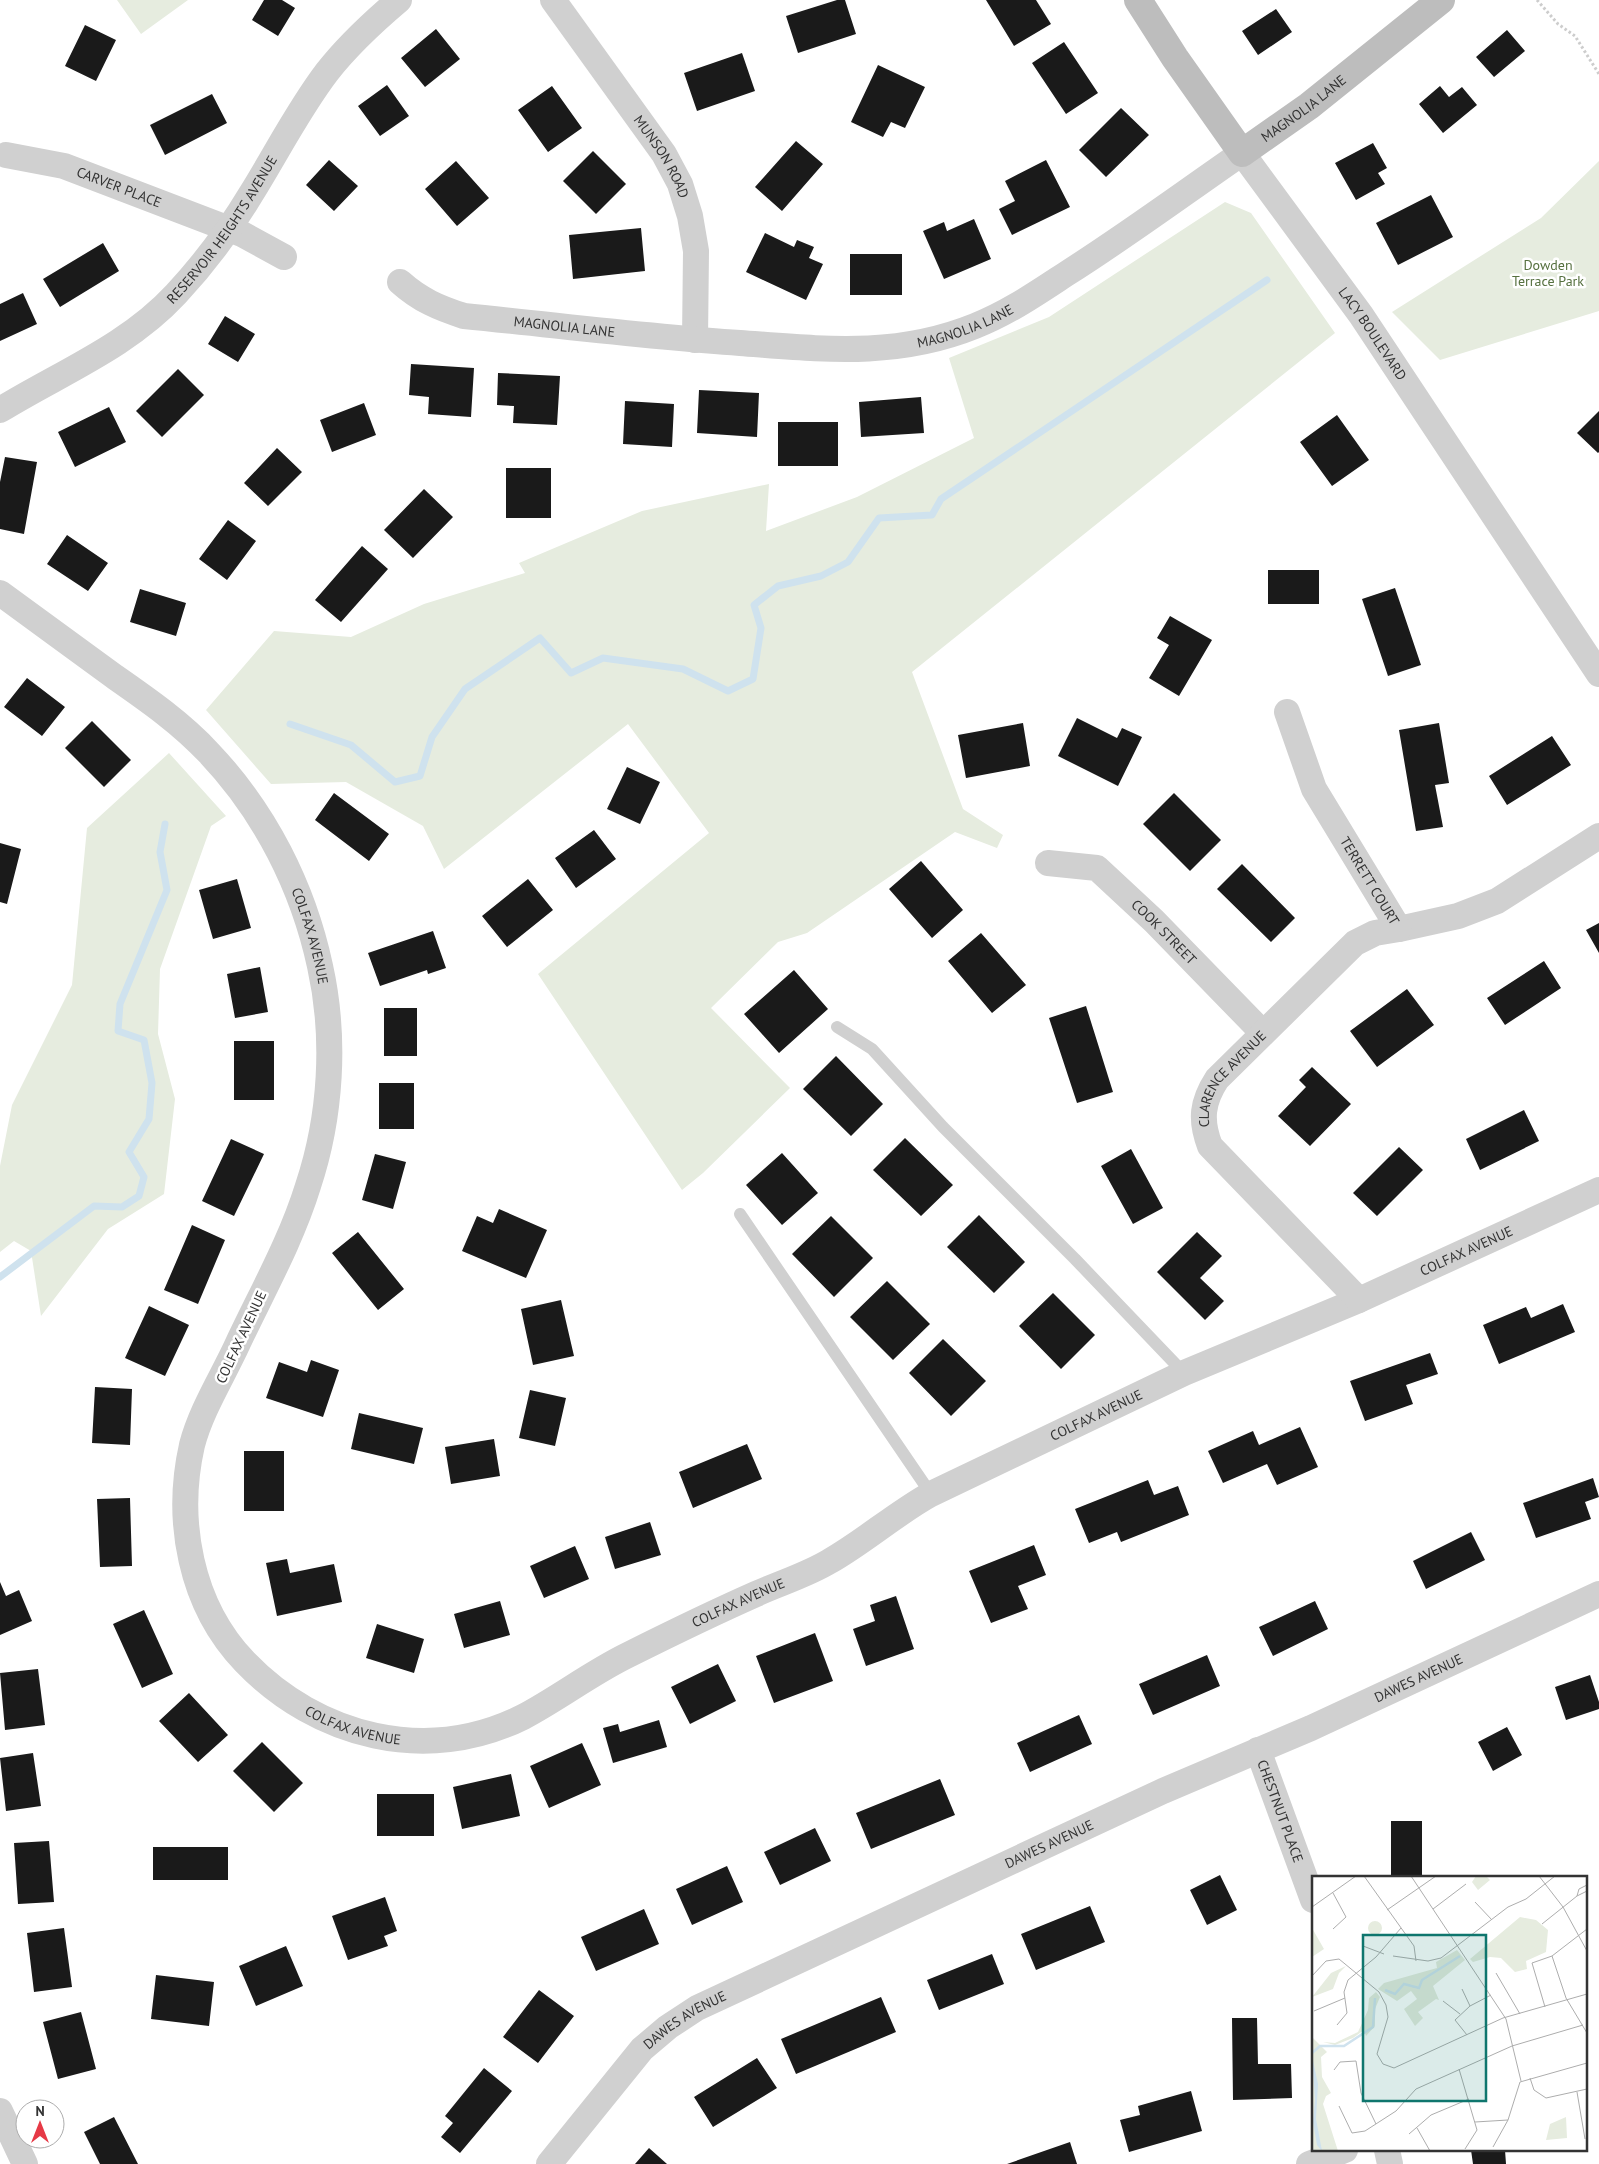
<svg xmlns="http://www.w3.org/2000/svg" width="1599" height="2164" font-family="'PT Sans',sans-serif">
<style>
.green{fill:#e6ecdf}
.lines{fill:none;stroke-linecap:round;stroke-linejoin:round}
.stream{stroke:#cfe2ee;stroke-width:7}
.building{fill:#1a1a1a}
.path{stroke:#cdcdcd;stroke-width:3;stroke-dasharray:2.5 2.5;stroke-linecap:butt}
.lane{stroke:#d0d0d0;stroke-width:12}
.street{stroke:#d0d0d0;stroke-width:26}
.secondary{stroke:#bdbdbd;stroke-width:28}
.labels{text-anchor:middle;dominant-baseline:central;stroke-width:5;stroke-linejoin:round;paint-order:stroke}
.street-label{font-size:14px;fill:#333;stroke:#fff}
.park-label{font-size:14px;fill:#56703f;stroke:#fff}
.inset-river{fill:none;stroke:#cfe2ee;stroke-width:2.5}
.inset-road{fill:none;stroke:#adadad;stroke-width:1}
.view{fill:#0f766e;fill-opacity:0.15;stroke:#0f766e;stroke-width:2.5}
.inset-edge{fill:none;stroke:#333;stroke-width:2.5}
</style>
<rect width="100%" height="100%" fill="#fff"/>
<!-- green -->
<path class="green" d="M 117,0 L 188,0 L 141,34 Z
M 1599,161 L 1599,311 L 1440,360 L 1392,312 L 1541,218 Z
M 1225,202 L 1251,213 L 1335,333 L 912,672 L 963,809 L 1003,835 L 997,848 L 955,832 L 807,933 L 778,942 L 711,1008 L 790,1088 L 703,1173 L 682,1190 L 538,974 L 709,833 L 628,724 L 444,869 L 423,826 L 346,782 L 271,784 L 206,710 L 274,631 L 351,637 L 424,604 L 525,573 L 519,563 L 642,511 L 769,484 L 766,531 L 857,497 L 974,438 L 949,358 L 1049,317 Z
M 169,753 L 226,816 L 211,826 L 160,969 L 158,1034 L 175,1099 L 164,1194 L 108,1229 L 41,1316 L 31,1251 L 14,1241 L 0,1252 L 0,1166 L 12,1105 L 72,985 L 87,828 Z"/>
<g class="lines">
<!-- stream -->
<path class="stream" d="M 290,724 L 351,745 L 395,782 L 420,776 L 432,737 L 465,689 L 540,638 L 571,673 L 603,658 L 683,669 L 728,691 L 753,679 L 761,628 L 754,605 L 778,586 L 821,576 L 848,562 L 879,518 L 932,515 L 941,499 L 1267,280
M 0,1277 L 94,1206 L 122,1207 L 139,1196 L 144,1177 L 129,1152 L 149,1119 L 152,1083 L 144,1040 L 118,1031 L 120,1004 L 167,890 L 160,852 L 165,824"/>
</g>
<!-- building -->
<path class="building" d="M 264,0 L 282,0 L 295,8 L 278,36 L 252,20 Z
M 837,0 L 845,0 L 856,34 L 798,53 L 786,16 Z
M 986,0 L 1036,0 L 1051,24 L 1014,46 Z
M 1276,9 L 1292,32 L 1258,55 L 1242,31 Z
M 85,25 L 116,40 L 96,81 L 65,66 Z
M 436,29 L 460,59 L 425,87 L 401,58 Z
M 1507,30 L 1525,51 L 1494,77 L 1476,57 Z
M 1064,42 L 1098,93 L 1066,114 L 1032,63 Z
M 742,53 L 755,91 L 697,111 L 684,73 Z
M 878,65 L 925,87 L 905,128 L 891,122 L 883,137 L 851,122 Z
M 387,85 L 409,116 L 380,136 L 358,106 Z
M 552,86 L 582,128 L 548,152 L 518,110 Z
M 1440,86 L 1449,97 L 1462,87 L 1477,105 L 1443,133 L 1419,104 Z
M 212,94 L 227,123 L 165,155 L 150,125 Z
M 1121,108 L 1149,135 L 1106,177 L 1079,150 Z
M 796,141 L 823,164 L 782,211 L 755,187 Z
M 1373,143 L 1387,168 L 1378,173 L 1385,184 L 1356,200 L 1335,163 Z
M 593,151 L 626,184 L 596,214 L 563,181 Z
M 329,160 L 358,186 L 334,211 L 306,185 Z
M 1046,160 L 1070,207 L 1012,235 L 999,209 L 1015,201 L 1005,181 Z
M 456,161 L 489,198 L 457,226 L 425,189 Z
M 1431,195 L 1453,237 L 1398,265 L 1376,223 Z
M 974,219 L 991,259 L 944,279 L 923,231 L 944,222 L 947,231 Z
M 641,228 L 645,271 L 573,279 L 569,235 Z
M 765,233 L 794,247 L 797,240 L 814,247 L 809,258 L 823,264 L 806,300 L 746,272 Z
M 103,243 L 119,271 L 60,307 L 43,279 Z
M 850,254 L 902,254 L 902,295 L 850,295 Z
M 23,293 L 37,324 L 0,341 L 0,304 Z
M 225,316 L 255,334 L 238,362 L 208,344 Z
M 411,364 L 474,368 L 471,417 L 428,414 L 429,397 L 409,395 Z
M 178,369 L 204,395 L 162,437 L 136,411 Z
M 498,373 L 560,376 L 557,425 L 513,423 L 514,406 L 497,405 Z
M 699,390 L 759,393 L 757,437 L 697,433 Z
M 921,397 L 924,433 L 861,437 L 859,402 Z
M 625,401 L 674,404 L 672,447 L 623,444 Z
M 364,403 L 376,435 L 332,452 L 320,420 Z
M 109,407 L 126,442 L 75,467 L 58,432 Z
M 1599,411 L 1599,452 L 1598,453 L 1577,433 Z
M 1337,415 L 1369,460 L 1332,486 L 1300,442 Z
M 778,422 L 838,422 L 838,466 L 778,466 Z
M 277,448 L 302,472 L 268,506 L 244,483 Z
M 5,457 L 37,462 L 24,534 L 0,529 L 0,482 Z
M 506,468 L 551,468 L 551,518 L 506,518 Z
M 424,489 L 453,517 L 413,558 L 384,530 Z
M 228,520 L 256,541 L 227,580 L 199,559 Z
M 67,535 L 108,563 L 88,591 L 47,564 Z
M 362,546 L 388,569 L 341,622 L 315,600 Z
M 1268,570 L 1319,570 L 1319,604 L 1268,604 Z
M 1395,588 L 1421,665 L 1388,676 L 1362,599 Z
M 140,589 L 186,603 L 176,636 L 130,622 Z
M 1170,616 L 1212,640 L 1179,696 L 1149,678 L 1169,645 L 1157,638 Z
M 27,678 L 65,707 L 42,736 L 4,707 Z
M 1077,718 L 1117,738 L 1122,728 L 1142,737 L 1118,786 L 1058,756 Z
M 92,721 L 131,760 L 104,787 L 65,748 Z
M 1023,723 L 1030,766 L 966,778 L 958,735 Z
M 1439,723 L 1449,783 L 1435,785 L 1443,827 L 1416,831 L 1399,730 Z
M 1552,736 L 1571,765 L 1507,805 L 1489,776 Z
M 627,767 L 660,782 L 640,824 L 607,809 Z
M 334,793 L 389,834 L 369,861 L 315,820 Z
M 1174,793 L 1221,840 L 1190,871 L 1143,824 Z
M 594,830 L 616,859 L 576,888 L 555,858 Z
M 0,843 L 21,849 L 7,904 L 0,902 Z
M 921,861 L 963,910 L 932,938 L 889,889 Z
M 1242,864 L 1295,918 L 1271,942 L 1217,889 Z
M 237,879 L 251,928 L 213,939 L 199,890 Z
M 528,879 L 553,910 L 507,947 L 482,916 Z
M 1599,923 L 1599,953 L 1586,930 Z
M 433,931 L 446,968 L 428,974 L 427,970 L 380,986 L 368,953 Z
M 981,933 L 1026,985 L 992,1013 L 948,961 Z
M 1544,961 L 1561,988 L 1505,1025 L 1487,998 Z
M 260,967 L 268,1012 L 235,1018 L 227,974 Z
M 794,970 L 828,1009 L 779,1053 L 744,1014 Z
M 1407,989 L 1434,1025 L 1377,1067 L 1350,1031 Z
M 1086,1006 L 1113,1092 L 1077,1103 L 1049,1018 Z
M 384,1008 L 417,1008 L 417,1056 L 384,1056 Z
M 234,1041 L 274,1041 L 274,1100 L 234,1100 Z
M 836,1056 L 883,1104 L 851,1136 L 803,1089 Z
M 1312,1067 L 1351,1104 L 1310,1146 L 1278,1116 L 1306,1087 L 1299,1080 Z
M 379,1083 L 414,1083 L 414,1129 L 379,1129 Z
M 1524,1110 L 1539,1141 L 1480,1170 L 1466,1139 Z
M 905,1138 L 953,1185 L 921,1216 L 873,1170 Z
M 231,1139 L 264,1154 L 234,1216 L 202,1201 Z
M 1399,1147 L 1423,1170 L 1377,1216 L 1353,1193 Z
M 1131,1149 L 1163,1208 L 1133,1224 L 1101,1166 Z
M 782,1153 L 818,1193 L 782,1225 L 746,1185 Z
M 375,1154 L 406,1162 L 393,1209 L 362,1200 Z
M 499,1209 L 547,1230 L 526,1278 L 462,1251 L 477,1216 L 493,1223 Z
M 979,1215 L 1025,1262 L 994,1293 L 947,1247 Z
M 831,1216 L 873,1258 L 834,1297 L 792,1254 Z
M 192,1225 L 225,1240 L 198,1304 L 164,1290 Z
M 358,1232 L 404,1289 L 378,1310 L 332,1253 Z
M 1197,1232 L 1222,1256 L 1200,1278 L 1224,1301 L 1205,1320 L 1157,1272 Z
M 887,1281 L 930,1324 L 893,1360 L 850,1317 Z
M 1053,1293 L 1095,1335 L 1061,1369 L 1019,1326 Z
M 561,1300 L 574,1356 L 533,1365 L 521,1309 Z
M 1563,1304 L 1575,1332 L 1499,1364 L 1483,1325 L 1526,1307 L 1531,1318 Z
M 149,1306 L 189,1325 L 165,1376 L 125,1358 Z
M 943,1339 L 986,1381 L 951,1416 L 909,1373 Z
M 1430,1353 L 1438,1374 L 1406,1385 L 1413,1404 L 1365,1421 L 1350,1381 Z
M 311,1360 L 339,1370 L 323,1417 L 266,1398 L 279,1362 L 307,1372 Z
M 95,1387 L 132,1389 L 130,1445 L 92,1443 Z
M 530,1390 L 566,1398 L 555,1446 L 519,1438 Z
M 359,1413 L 423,1428 L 414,1464 L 351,1449 Z
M 1300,1427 L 1318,1467 L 1277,1485 L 1267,1464 L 1223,1483 L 1208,1451 L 1253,1431 L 1259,1445 Z
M 494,1439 L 500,1476 L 451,1484 L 445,1447 Z
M 747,1444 L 762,1479 L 693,1508 L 679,1472 Z
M 244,1451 L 284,1451 L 284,1511 L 244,1511 Z
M 1593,1478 L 1599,1497 L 1585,1502 L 1591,1519 L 1536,1538 L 1523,1503 Z
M 1148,1480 L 1154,1495 L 1178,1486 L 1189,1515 L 1121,1542 L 1117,1532 L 1089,1543 L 1075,1509 Z
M 130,1498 L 132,1566 L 100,1567 L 97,1499 Z
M 650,1522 L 661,1555 L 615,1569 L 605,1537 Z
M 1471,1532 L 1485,1560 L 1426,1589 L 1413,1561 Z
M 1034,1545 L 1046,1575 L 1018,1586 L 1028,1609 L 991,1623 L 969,1571 Z
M 575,1546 L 589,1579 L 544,1598 L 530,1566 Z
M 287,1559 L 290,1573 L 334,1564 L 342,1602 L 277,1616 L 266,1563 Z
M 0,1582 L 6,1596 L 19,1590 L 32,1621 L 0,1635 Z
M 896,1596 L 914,1649 L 866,1666 L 853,1629 L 875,1621 L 870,1605 Z
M 500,1601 L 510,1635 L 464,1648 L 454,1614 Z
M 1315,1601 L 1328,1629 L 1273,1656 L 1259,1627 Z
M 144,1610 L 173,1674 L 142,1688 L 113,1624 Z
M 377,1624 L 424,1639 L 414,1673 L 366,1658 Z
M 815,1633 L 833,1681 L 774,1703 L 756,1656 Z
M 1207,1655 L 1220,1686 L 1153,1715 L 1139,1684 Z
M 718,1664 L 736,1701 L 690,1724 L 671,1687 Z
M 38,1669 L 45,1725 L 5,1730 L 0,1673 Z
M 1590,1675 L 1599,1702 L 1599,1709 L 1566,1720 L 1555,1687 Z
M 189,1693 L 228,1735 L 198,1762 L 159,1721 Z
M 1079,1715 L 1092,1744 L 1030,1772 L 1017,1743 Z
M 659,1720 L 667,1747 L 613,1763 L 603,1728 L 618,1724 L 620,1732 Z
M 1507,1727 L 1522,1755 L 1493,1771 L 1478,1742 Z
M 262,1742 L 303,1783 L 274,1812 L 233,1771 Z
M 582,1743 L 601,1785 L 549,1808 L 530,1766 Z
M 33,1753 L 41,1806 L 6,1811 L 0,1758 Z
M 511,1774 L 520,1816 L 462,1829 L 453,1787 Z
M 940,1779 L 955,1815 L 871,1849 L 856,1813 Z
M 377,1794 L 434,1794 L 434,1836 L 377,1836 Z
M 1391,1821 L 1422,1821 L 1422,1878 L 1391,1878 Z
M 815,1828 L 831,1861 L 780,1885 L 764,1852 Z
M 49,1841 L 54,1902 L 18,1904 L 14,1843 Z
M 153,1847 L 228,1847 L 228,1880 L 153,1880 Z
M 727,1866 L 743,1902 L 692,1925 L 676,1889 Z
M 1220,1875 L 1237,1910 L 1207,1925 L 1190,1890 Z
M 385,1897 L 397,1931 L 384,1936 L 388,1946 L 348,1960 L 332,1916 Z
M 1090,1906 L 1105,1942 L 1036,1970 L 1021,1934 Z
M 644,1909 L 659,1944 L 596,1971 L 581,1937 Z
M 64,1928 L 72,1987 L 34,1992 L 27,1933 Z
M 286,1946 L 303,1986 L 256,2006 L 239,1966 Z
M 992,1954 L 1004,1984 L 939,2010 L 927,1980 Z
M 156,1975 L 214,1982 L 209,2026 L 151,2019 Z
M 539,1990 L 574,2016 L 538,2063 L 503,2037 Z
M 881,1997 L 896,2032 L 796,2074 L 781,2039 Z
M 81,2012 L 96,2069 L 58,2079 L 43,2022 Z
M 1232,2018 L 1257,2018 L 1258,2064 L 1291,2064 L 1292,2098 L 1233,2100 Z
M 757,2058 L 777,2088 L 713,2127 L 694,2097 Z
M 484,2068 L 512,2091 L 460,2153 L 441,2137 L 453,2123 L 445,2116 Z
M 1191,2091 L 1202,2131 L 1129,2152 L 1120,2120 L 1140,2115 L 1138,2106 Z
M 114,2117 L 138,2164 L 100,2164 L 84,2132 Z
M 1070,2142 L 1077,2164 L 1007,2164 Z
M 649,2148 L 667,2164 L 635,2164 Z
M 1471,2150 L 1505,2150 L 1506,2164 L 1473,2164 Z"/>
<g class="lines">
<!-- path -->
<path class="path" d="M 1537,0 L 1558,24 L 1575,36 L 1599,74"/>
<!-- lane -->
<path class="lane" d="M 837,1027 L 872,1049 L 943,1127 L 1075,1259 L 1184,1373
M 740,1214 L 931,1494"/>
<!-- street -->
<g class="street">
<path id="s1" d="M 553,0 L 664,154 L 680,184 L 690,216 L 696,251 L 695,340"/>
<path id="s2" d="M 6,155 L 64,166 L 242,234 L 284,257"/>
<path id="s3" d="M 400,282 C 420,300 439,308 464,316 C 556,325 648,337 740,343 C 823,349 896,358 975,326 C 1008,313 1037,293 1066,274 C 1126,236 1184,193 1242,153 L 1361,315 L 1599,674"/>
<path id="s4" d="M 0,410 C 60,373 127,347 176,294 C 204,264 230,229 251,194 C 276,154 298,110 327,72 C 348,45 373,22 399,0"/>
<path id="s5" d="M 0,593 C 38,621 77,649 115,677 C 148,700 181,723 209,753 C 265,812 303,887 320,966 C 336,1038 331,1117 308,1186 C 291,1241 262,1292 238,1343 C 223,1376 201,1410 192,1445 C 175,1520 190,1605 245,1662 C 317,1737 427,1765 523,1717 C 559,1698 591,1673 628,1655 C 670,1634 713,1613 756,1594 C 780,1583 807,1575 830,1561 C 865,1541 895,1514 931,1494 L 1184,1373 L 1359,1300 L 1599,1190"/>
<path id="s6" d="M 1287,712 L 1314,789 L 1399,929 L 1458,916 L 1497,901 L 1599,836"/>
<path id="s7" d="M 1048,863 L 1097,868 L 1154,921 L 1263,1033"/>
<path id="s8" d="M 1359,1300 L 1210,1146 C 1200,1120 1202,1102 1217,1079 L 1355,943 L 1375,933 L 1399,929"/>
<path id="s9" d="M 1258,1750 L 1313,1900"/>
<path d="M 0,2111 L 25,2164"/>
<path d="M 1387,2150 L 1390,2164"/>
<path id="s10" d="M 549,2164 L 642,2049 L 668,2027 L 697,2008 L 1163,1791 L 1311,1728 L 1599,1594"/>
<path d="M 1309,2164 L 1345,2150"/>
</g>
<!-- secondary -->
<path class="secondary" id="s11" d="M 1138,0 L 1175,58 L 1242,153 L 1309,106 L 1441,0"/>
</g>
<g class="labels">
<!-- street labels -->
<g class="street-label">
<text stroke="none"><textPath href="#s11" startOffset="261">MAGNOLIA LANE</textPath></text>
<text stroke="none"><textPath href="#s1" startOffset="191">MUNSON ROAD</textPath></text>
<text stroke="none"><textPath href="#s2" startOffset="118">CARVER PLACE</textPath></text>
<text stroke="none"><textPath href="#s4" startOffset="291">RESERVOIR HEIGHTS AVENUE</textPath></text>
<text stroke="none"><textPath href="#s3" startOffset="579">MAGNOLIA LANE</textPath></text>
<text stroke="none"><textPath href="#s3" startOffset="174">MAGNOLIA LANE</textPath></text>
<text stroke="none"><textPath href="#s3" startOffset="1130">LACY BOULEVARD</textPath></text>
<text stroke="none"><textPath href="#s6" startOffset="189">TERRETT COURT</textPath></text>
<text stroke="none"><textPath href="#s7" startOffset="142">COOK STREET</textPath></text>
<text stroke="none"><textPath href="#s5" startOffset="475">COLFAX AVENUE</textPath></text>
<text stroke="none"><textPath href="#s8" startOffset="292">CLARENCE AVENUE</textPath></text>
<text stroke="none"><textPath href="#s5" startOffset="2604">COLFAX AVENUE</textPath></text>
<text transform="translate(241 1337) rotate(-65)">COLFAX AVENUE</text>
<text stroke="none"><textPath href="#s5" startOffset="2199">COLFAX AVENUE</textPath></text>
<text stroke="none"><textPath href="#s5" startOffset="1794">COLFAX AVENUE</textPath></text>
<text stroke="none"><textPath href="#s10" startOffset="1010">DAWES AVENUE</textPath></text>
<text stroke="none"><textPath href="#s5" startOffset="1374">COLFAX AVENUE</textPath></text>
<text stroke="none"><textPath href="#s9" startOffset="65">CHESTNUT PLACE</textPath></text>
<text stroke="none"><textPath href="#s10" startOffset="605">DAWES AVENUE</textPath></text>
<text stroke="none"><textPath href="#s10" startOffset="200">DAWES AVENUE</textPath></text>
</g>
<!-- park labels -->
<g class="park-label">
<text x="1548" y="265">Dowden<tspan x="1548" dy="16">Terrace Park</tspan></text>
</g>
</g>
<!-- overview -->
<g transform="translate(1312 1876)">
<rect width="275" height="275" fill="#fff"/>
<path d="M 164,0 L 174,0 L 178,4 L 166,14 L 160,6 ZM 208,41 L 224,44 L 236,54 L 234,76 L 214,85 L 215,93 L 203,96 L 189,82 L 178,81 L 161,86 L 158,83 ZM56 52a7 7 0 1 1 14 0a7 7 0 1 1-14 0ZM 0,52 L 12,73 L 0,81 ZM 145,74 L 153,84 L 121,110 L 127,124 L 124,123 L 106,136 L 111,142 L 103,150 L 92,133 L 105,123 L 99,115 L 85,125 L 66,113 L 72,107 L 125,92 L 124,86 ZM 34,90 L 27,97 L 21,113 L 0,121 L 19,97 ZM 64,116 L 68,121 L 63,133 L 63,150 L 54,160 L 52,154 L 41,162 L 23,169 L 11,166 L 23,167 L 46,156 L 56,134 L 57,122 ZM 0,161 L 15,176 L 9,181 L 10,201 L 19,217 L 14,220 L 11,228 L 26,275 L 0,275 ZM 254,241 L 255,262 L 234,264 L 238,248 Z" fill="#e6ecdf"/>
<path d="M 0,180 L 6,208 L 4,243 L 10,275 L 5,269 L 1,246 L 3,223 Z" fill="#cfe2ee"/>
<path class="inset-river" d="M 73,114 L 83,118 L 92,108 L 107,112 L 110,104 L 148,80M 0,177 L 8,170 L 32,170 L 61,151 L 63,122"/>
<path class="inset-road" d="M 52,0 L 102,70 L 104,85M 99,0 L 194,143 L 209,205M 227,0 L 251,31 L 275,75M 21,17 L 34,41 L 21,53M 265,20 L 267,13 L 275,9M 163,26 L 180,44M 0,31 L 44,0M 121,33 L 154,8M 75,34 L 124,0M 230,48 L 265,20 L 275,15M 51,70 L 72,78M 81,80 L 116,85 L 129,82 L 196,31 L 214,23 L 243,0M 240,80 L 254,122 L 275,157M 184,97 L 208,138M 0,100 L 14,85 L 27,83 L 67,116 L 74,129 L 76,141 L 65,178 L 71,188 L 82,192 L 191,142 L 275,118M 150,113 L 158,130 L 179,119M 131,125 L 148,138M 233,131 L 220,87 L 240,80 L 275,53M 2,135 L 33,122M 25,149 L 35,137 L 32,116 L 36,104 L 64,81 L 89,52M 155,159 L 143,144 L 158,130M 147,193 L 165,254 L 153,273M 22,194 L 28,186 L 44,185 L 49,217 L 64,248M 218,202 L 222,214 L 234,222 L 275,213M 265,216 L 273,263M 27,230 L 40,257 L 53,255 L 84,235 L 104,213 L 200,170 L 271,149M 163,246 L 196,244M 105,252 L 118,275M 97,258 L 119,239 L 157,223M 181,271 L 196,244 L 208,206 L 275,187"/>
<path class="view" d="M 51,59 L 174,59 L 174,225 L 51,225 Z"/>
<rect width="275" height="275" class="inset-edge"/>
</g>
<!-- north arrow -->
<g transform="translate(40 2124)"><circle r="24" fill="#ffffff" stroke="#adadad"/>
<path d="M0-4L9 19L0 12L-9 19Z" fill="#e63946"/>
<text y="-8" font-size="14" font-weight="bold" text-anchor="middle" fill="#333333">N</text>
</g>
</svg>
